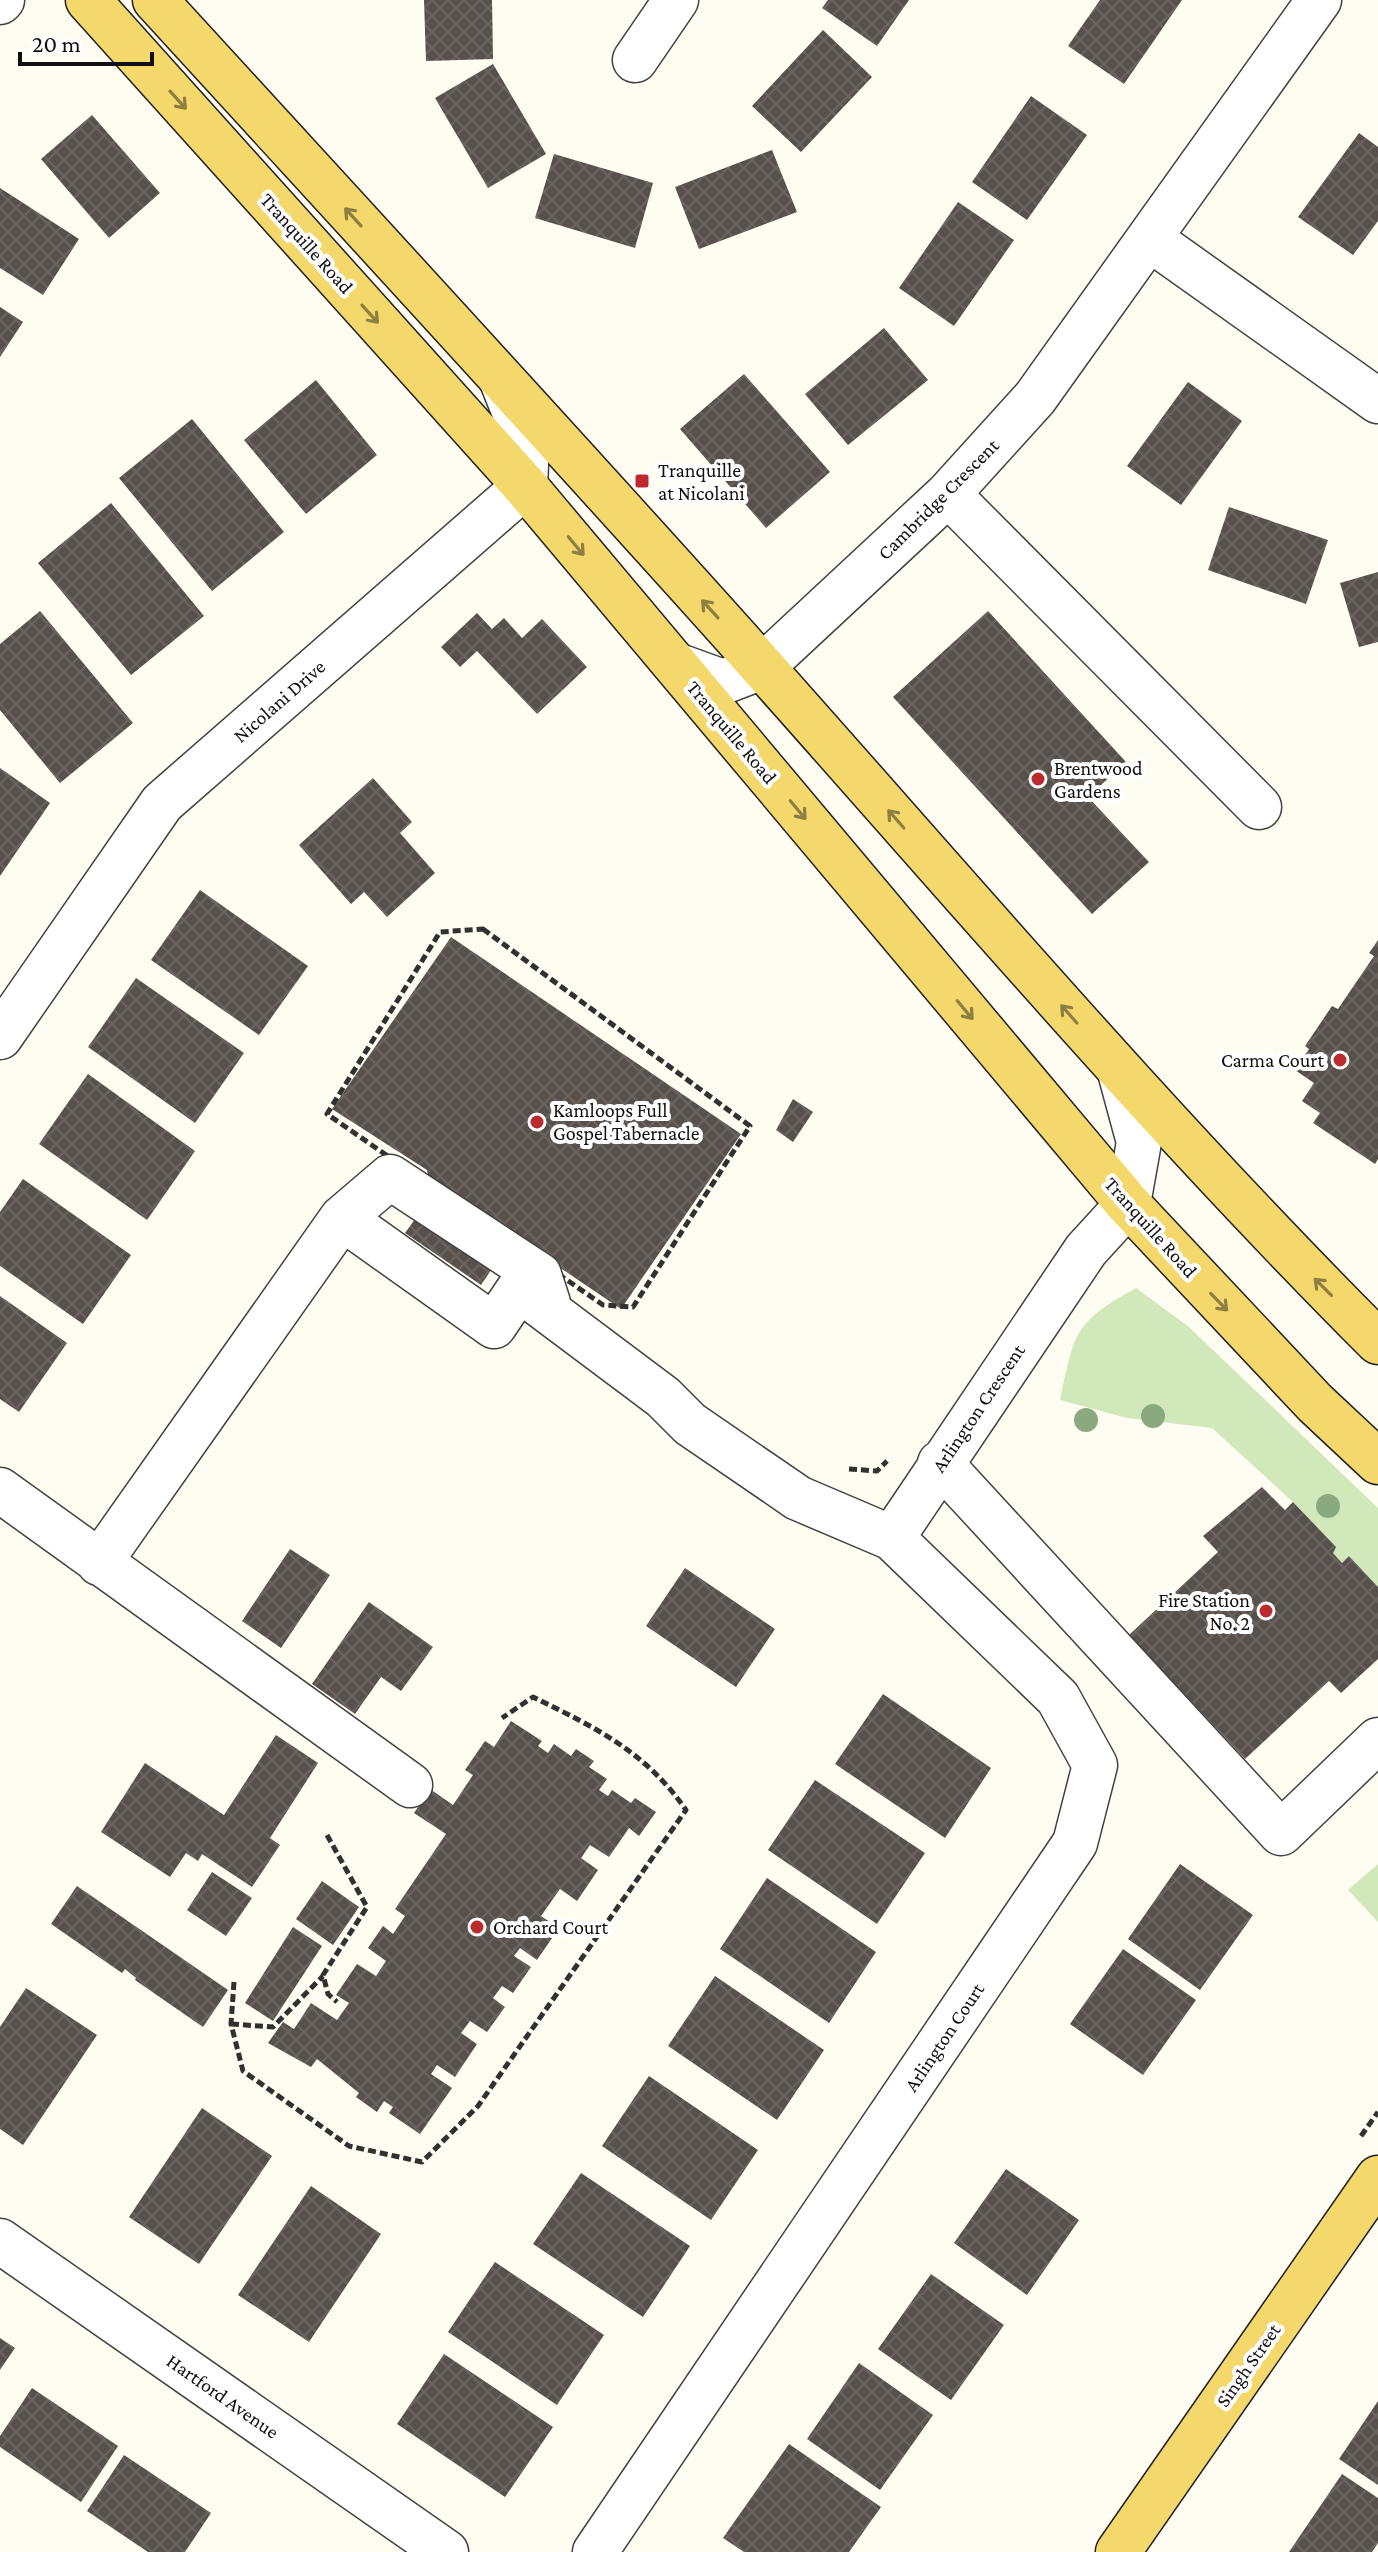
<svg xmlns="http://www.w3.org/2000/svg" width="1378" height="2552" font-family="'Crimson Pro',serif">
<style>
.grass{fill:#d1e8bb}
.building{fill:url(#building-cross-hatch)}
.lines{fill:none;stroke-linecap:round;stroke-linejoin:round}
.minor-casing{stroke:#424242;stroke-width:47}
.major-casing{stroke:#202020;stroke-width:47}
.path{stroke:#313131;stroke-width:5;stroke-dasharray:8 4;stroke-linecap:butt}
.minor{stroke:#fff;stroke-width:44}
.major{stroke:#f4d86b;stroke-width:44}
.tree{fill:#8ba97e}
.oneway{stroke:#8d7e42}
.poi-dot{fill:#bb2a2c;stroke:#fff;stroke-width:3}
.labels{text-anchor:middle;dominant-baseline:central;stroke-width:8;stroke-linejoin:round;paint-order:stroke}
.street-label{font-size:20px;fill:#0f0f0f;stroke:#fff}
.poi-label{font-size:20px;fill:#0f0f0f;stroke:#fff;text-anchor:start}
</style>
<defs>
<pattern id="building-cross-hatch" width="8" height="8" patternUnits="userSpaceOnUse" patternTransform="scale(2)"><rect width="8" height="8" fill="#57504b"/><path d="M0 0l8 8M0 8l8-8" fill="none" stroke="#6a6561"/></pattern>
</defs>
<rect width="100%" height="100%" fill="#fffcf1"/>
<!-- grass -->
<path class="grass" d="M 1136,1288 L 1189,1327 L 1378,1508 L 1378,1587 L 1349,1556 L 1342,1563 L 1333,1553 L 1335,1547 L 1293,1502 L 1212,1428 L 1127,1418 L 1060,1400 C 1075,1332 1073,1323 1136,1288 Z
M 1378,1864 L 1378,1922 L 1348,1890 Z"/>
<!-- building -->
<path class="building" d="M 424,0 L 492,0 L 493,59 L 426,61 Z
M 828,0 L 909,0 L 877,46 L 822,8 Z
M 1100,0 L 1182,0 L 1124,84 L 1068,46 Z
M 823,30 L 872,77 L 801,152 L 752,106 Z
M 493,64 L 546,154 L 488,188 L 435,98 Z
M 1031,96 L 1087,135 L 1027,220 L 972,182 Z
M 92,115 L 160,193 L 109,238 L 41,159 Z
M 1359,133 L 1378,147 L 1378,221 L 1353,255 L 1298,217 Z
M 772,150 L 797,212 L 699,249 L 675,187 Z
M 554,154 L 653,183 L 635,248 L 535,218 Z
M 0,188 L 79,239 L 43,295 L 0,268 Z
M 958,202 L 1014,240 L 954,326 L 899,288 Z
M 0,307 L 23,322 L 0,357 Z
M 884,328 L 928,380 L 848,445 L 805,394 Z
M 744,374 L 830,472 L 766,528 L 680,429 Z
M 316,380 L 377,455 L 306,514 L 244,440 Z
M 1188,382 L 1242,421 L 1181,505 L 1127,466 Z
M 192,419 L 284,532 L 212,591 L 119,478 Z
M 111,503 L 204,616 L 131,675 L 38,563 Z
M 1229,507 L 1328,540 L 1306,604 L 1208,570 Z
M 1378,572 L 1378,642 L 1359,647 L 1340,583 Z
M 40,611 L 133,723 L 60,783 L 0,710 L 0,644 Z
M 988,611 L 1126,762 L 1088,797 L 1149,862 L 1092,914 L 893,697 Z
M 477,613 L 492,629 L 504,618 L 522,638 L 542,619 L 587,667 L 537,714 L 477,651 L 460,667 L 441,647 Z
M 0,768 L 50,803 L 0,876 Z
M 373,778 L 412,822 L 400,833 L 435,873 L 387,917 L 364,892 L 351,904 L 299,845 Z
M 200,890 L 308,966 L 259,1035 L 151,960 Z
M 451,937 L 741,1134 L 621,1309 L 525,1244 L 506,1248 L 481,1285 L 405,1233 L 431,1197 L 427,1170 L 332,1109 Z
M 1378,940 L 1378,1159 L 1375,1164 L 1313,1123 L 1320,1113 L 1302,1101 L 1314,1083 L 1295,1070 L 1309,1049 L 1305,1046 L 1332,1006 L 1338,1009 L 1374,956 L 1369,953 Z
M 136,978 L 244,1053 L 195,1123 L 88,1047 Z
M 88,1074 L 195,1151 L 147,1220 L 39,1144 Z
M 793,1099 L 813,1112 L 793,1142 L 776,1130 Z
M 23,1179 L 131,1255 L 83,1324 L 0,1266 L 0,1212 Z
M 0,1296 L 67,1343 L 19,1412 L 0,1399 Z
M 1262,1487 L 1285,1510 L 1293,1502 L 1336,1547 L 1333,1553 L 1342,1563 L 1349,1556 L 1378,1587 L 1378,1659 L 1341,1693 L 1329,1681 L 1245,1759 L 1129,1635 L 1218,1552 L 1203,1536 Z
M 290,1549 L 330,1575 L 281,1648 L 242,1621 Z
M 685,1568 L 775,1629 L 736,1687 L 646,1626 Z
M 369,1602 L 433,1647 L 401,1691 L 381,1677 L 355,1714 L 312,1684 Z
M 883,1694 L 991,1768 L 945,1838 L 835,1764 Z
M 511,1721 L 542,1741 L 538,1746 L 548,1753 L 554,1744 L 571,1756 L 576,1749 L 594,1761 L 589,1767 L 607,1779 L 599,1790 L 608,1796 L 612,1790 L 631,1803 L 635,1798 L 656,1812 L 639,1836 L 629,1828 L 609,1857 L 590,1845 L 581,1858 L 598,1870 L 577,1901 L 560,1889 L 541,1916 L 559,1928 L 537,1960 L 520,1948 L 514,1956 L 531,1967 L 513,1993 L 502,1986 L 493,1998 L 505,2007 L 487,2032 L 470,2021 L 461,2033 L 477,2044 L 455,2077 L 437,2065 L 431,2074 L 452,2088 L 420,2134 L 389,2113 L 393,2107 L 384,2101 L 377,2112 L 356,2097 L 359,2093 L 317,2059 L 311,2067 L 268,2043 L 283,2022 L 294,2029 L 311,2003 L 337,2020 L 349,2003 L 336,1995 L 357,1964 L 376,1976 L 386,1961 L 368,1948 L 383,1926 L 393,1934 L 405,1916 L 395,1909 L 446,1834 L 414,1813 L 430,1789 L 453,1805 L 473,1775 L 465,1770 L 485,1741 L 494,1747 Z
M 276,1735 L 318,1763 L 270,1838 L 280,1845 L 252,1887 L 202,1854 L 198,1861 L 186,1853 L 170,1877 L 101,1832 L 145,1763 L 224,1815 Z
M 815,1780 L 925,1853 L 877,1924 L 768,1850 Z
M 1180,1864 L 1253,1915 L 1200,1990 L 1128,1939 Z
M 212,1872 L 252,1898 L 226,1936 L 187,1910 Z
M 767,1878 L 876,1952 L 829,2023 L 720,1949 Z
M 322,1881 L 359,1907 L 333,1945 L 296,1919 Z
M 77,1886 L 228,1990 L 203,2027 L 135,1980 L 136,1978 L 125,1969 L 122,1973 L 51,1924 Z
M 293,1927 L 322,1946 L 273,2021 L 245,2003 Z
M 1123,1949 L 1196,2000 L 1143,2075 L 1070,2024 Z
M 715,1976 L 824,2050 L 777,2120 L 668,2046 Z
M 26,1988 L 97,2035 L 23,2145 L 0,2129 L 0,2027 Z
M 649,2076 L 758,2150 L 711,2220 L 602,2146 Z
M 202,2108 L 272,2156 L 199,2264 L 129,2217 Z
M 1006,2169 L 1079,2220 L 1027,2295 L 954,2243 Z
M 581,2173 L 690,2246 L 643,2317 L 533,2244 Z
M 311,2186 L 381,2234 L 309,2342 L 238,2295 Z
M 495,2262 L 604,2335 L 557,2405 L 448,2332 Z
M 931,2274 L 1004,2325 L 951,2400 L 878,2349 Z
M 0,2338 L 15,2348 L 0,2370 Z
M 444,2354 L 553,2427 L 505,2497 L 397,2424 Z
M 859,2363 L 933,2415 L 880,2490 L 807,2439 Z
M 32,2388 L 118,2446 L 81,2502 L 0,2447 L 0,2436 Z
M 1378,2401 L 1378,2485 L 1339,2459 Z
M 789,2444 L 881,2507 L 849,2552 L 744,2552 L 723,2538 Z
M 124,2455 L 211,2513 L 185,2552 L 148,2552 L 87,2511 Z
M 1342,2474 L 1378,2498 L 1378,2543 L 1372,2552 L 1289,2552 Z"/>
<g class="lines">
<defs>
<path id="minor" d="M 0,2 L 2,0
M 635,60 L 676,0
M 1150,239 L 1378,401
M 948,494 L 1259,807
M 676,665 L 723,682 L 762,667 L 948,494 L 1035,398 L 1319,0
M 0,1037 L 162,803 L 525,486 L 527,444 L 502,381
M 342,1218 L 494,1326 L 519,1289 L 663,1397 L 690,1424 L 798,1498 L 892,1538 L 1086,1250 L 1128,1204 L 1139,1142 L 1120,1072
M 940,1463 L 1281,1833 L 1378,1740
M 0,1490 L 410,1785
M 99,1563 L 342,1218 L 390,1177 L 539,1275 L 548,1303
M 0,2241 L 446,2552
M 595,2552 L 1075,1843 L 1095,1765 L 1058,1698 L 892,1538"/>
<path id="major" d="M 88,0 L 525,486 L 1128,1204 L 1315,1403 L 1378,1462
M 155,0 C 348,211 542,421 733,634 C 946,872 1152,1116 1378,1342
M 1118,2552 L 1378,2178"/>
</defs>
<!-- minor casing -->
<use href="#minor" class="minor-casing"/>
<!-- major casing -->
<use href="#major" class="major-casing"/>
<!-- path -->
<path class="path" d="M 483,929 L 750,1126 L 633,1307 L 603,1305 L 327,1114 L 440,932 Z
M 849,1469 L 877,1471 L 887,1461
M 327,1835 L 367,1907 L 323,1975 L 328,1994 L 337,2002
M 234,1982 L 231,2024 L 243,2071 L 349,2146 L 422,2162 L 478,2106 L 686,1810 C 645,1751 596,1728 533,1697 L 502,1718
M 231,2024 L 273,2027 L 323,1976
M 1361,2136 L 1378,2112"/>
<!-- minor -->
<use href="#minor" class="minor"/>
<!-- major -->
<use href="#major" class="major"/>
</g>
<!-- trees -->
<g class="tree">
<circle cx="1153" cy="1416" r="12"/>
<circle cx="1086" cy="1420" r="12"/>
<circle cx="1328" cy="1506" r="12"/>
</g>
<!-- one-way arrows -->
<defs><path id="oneway-shaft" d="M-6 0H5M1.5-3L5.5 0L1.5 3" fill="none" stroke-width="1.6" stroke-linecap="round" stroke-linejoin="round" transform="scale(2)"/></defs>
<g class="oneway">
<use href="#oneway-shaft" transform="translate(178 100) rotate(48)"/>
<use href="#oneway-shaft" transform="translate(353 217) rotate(-132)"/>
<use href="#oneway-shaft" transform="translate(370 314) rotate(48)"/>
<use href="#oneway-shaft" transform="translate(576 546) rotate(50)"/>
<use href="#oneway-shaft" transform="translate(710 609) rotate(-132)"/>
<use href="#oneway-shaft" transform="translate(798 810) rotate(50)"/>
<use href="#oneway-shaft" transform="translate(896 819) rotate(-131)"/>
<use href="#oneway-shaft" transform="translate(965 1010) rotate(50)"/>
<use href="#oneway-shaft" transform="translate(1069 1014) rotate(-131)"/>
<use href="#oneway-shaft" transform="translate(1323 1287) rotate(-135)"/>
<use href="#oneway-shaft" transform="translate(1219 1302) rotate(46)"/>
</g>
<!-- markers -->
<g class="poi-dot">
<rect x="634" y="473" width="16" height="16" rx="4"/>
<circle cx="1038" cy="779" r="8"/>
<circle cx="1340" cy="1060" r="8"/>
<circle cx="537" cy="1122" r="8"/>
<circle cx="1266" cy="1611" r="8"/>
<circle cx="477" cy="1927" r="8"/>
</g>
<g class="labels">
<!-- street labels -->
<g class="street-label">
<text transform="translate(307 243) rotate(48)">Tranquille Road</text>
<text transform="translate(938 499) rotate(-45)">Cambridge Crescent</text>
<text transform="translate(279 701) rotate(-41)">Nicolani Drive</text>
<text transform="translate(732 732) rotate(50)">Tranquille Road</text>
<text transform="translate(1151 1227) rotate(48)">Tranquille Road</text>
<text transform="translate(978 1408) rotate(-56)">Arlington Crescent</text>
<text transform="translate(944 2037) rotate(-56)">Arlington Court</text>
<text transform="translate(1248 2365) rotate(-55)">Singh Street</text>
<text transform="translate(223 2396) rotate(35)">Hartford Avenue</text>
</g>
<!-- poi labels -->
<g class="poi-label">
<text x="658" y="470">Tranquille<tspan x="658" dy="23">at Nicolani</tspan></text>
<text x="1054" y="768">Brentwood<tspan x="1054" dy="23">Gardens</tspan></text>
<text x="1324" y="1060" text-anchor="end">Carma Court</text>
<text x="553" y="1110">Kamloops Full<tspan x="553" dy="23">Gospel Tabernacle</tspan></text>
<text x="1250" y="1600" text-anchor="end">Fire Station<tspan x="1250" dy="23">No. 2</tspan></text>
<text x="493" y="1927">Orchard Court</text>
</g>
</g>
<!-- scale -->
<path d="M20 52v12h132v-12" fill="none" stroke="#0f0f0f" stroke-width="4"/>
<text x="32" y="52" font-size="24" fill="#0f0f0f" stroke="#ffffff" stroke-width="6" paint-order="stroke">20 m</text>
</svg>
